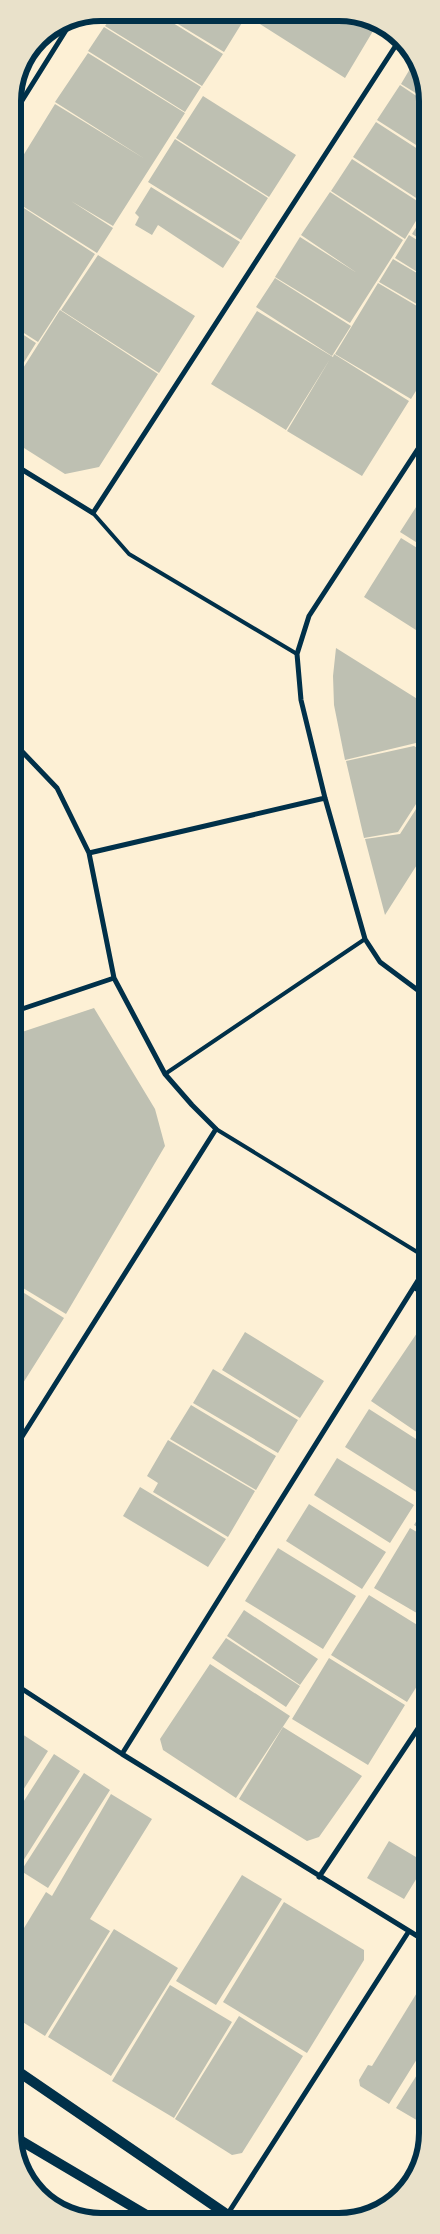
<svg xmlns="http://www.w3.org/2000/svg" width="440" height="2234" font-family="'Source Sans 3',sans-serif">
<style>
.building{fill:#bec0b2}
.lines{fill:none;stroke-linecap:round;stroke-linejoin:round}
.service{stroke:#003049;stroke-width:4}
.minor{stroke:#003049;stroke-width:5}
.secondary{stroke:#003049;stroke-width:10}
.rim{fill:none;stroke:#003049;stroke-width:6}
</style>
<rect width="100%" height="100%" fill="#fdf0d5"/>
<!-- building -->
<path class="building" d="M 360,15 L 376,26 L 345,78 L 249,17 Z
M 242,17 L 245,18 L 224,52 L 168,18 Z
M 165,18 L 223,54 L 202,86 L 105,26 L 110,19 Z
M 104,27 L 201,87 L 185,112 L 88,51 Z
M 88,53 L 185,113 L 113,226 L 71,201 L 113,228 L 97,253 L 13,200 L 13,172 L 55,104 L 145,159 L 55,102 Z
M 414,62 L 427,90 L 427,100 L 401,84 Z
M 400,85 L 427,103 L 427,152 L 377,120 Z
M 203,96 L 296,155 L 269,197 L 176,138 Z
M 376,122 L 427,155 L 427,205 L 353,157 Z
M 175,139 L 268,198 L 241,240 L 148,182 Z
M 352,159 L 425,206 L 405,239 L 331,191 Z
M 151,187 L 240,242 L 223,268 L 158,225 L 152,235 L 135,225 L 139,217 L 135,213 Z
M 330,192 L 403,240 L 350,323 L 275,277 L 300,237 L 357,273 L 301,235 Z
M 13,201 L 95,254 L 38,342 L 13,326 Z
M 427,210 L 427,243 L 412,234 Z
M 409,235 L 427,246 L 427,278 L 395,258 Z
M 98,255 L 195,316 L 159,373 L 61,310 Z
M 393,259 L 427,279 L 427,310 L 379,282 Z
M 275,278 L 351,326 L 332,356 L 256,307 Z
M 378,283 L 427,312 L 427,373 L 411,399 L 335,354 Z
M 60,310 L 158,374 L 99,467 L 65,474 L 13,441 L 13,384 Z
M 257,311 L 333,357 L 334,354 L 409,401 L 362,476 L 287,431 L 330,359 L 286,430 L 211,384 Z
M 13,328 L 36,343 L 13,380 Z
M 427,490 L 427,549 L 400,532 Z
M 401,538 L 427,554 L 427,637 L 364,597 Z
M 336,648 L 427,705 L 427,725 L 416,743 L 345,760 L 334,705 L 333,676 Z
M 414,746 L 427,754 L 427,787 L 398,832 L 364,838 L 346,761 Z
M 427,792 L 427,849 L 385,915 L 365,839 L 400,834 Z
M 94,1008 L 155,1109 L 165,1146 L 66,1314 L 13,1282 L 13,1035 Z
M 13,1286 L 64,1318 L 13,1399 Z
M 427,1331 L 427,1439 L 371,1401 L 417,1333 Z
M 245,1332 L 324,1381 L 300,1418 L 222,1370 Z
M 213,1369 L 298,1420 L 278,1453 L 193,1403 Z
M 191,1405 L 276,1456 L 256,1490 L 170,1439 Z
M 369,1409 L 427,1446 L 427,1485 L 421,1495 L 345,1447 Z
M 168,1440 L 255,1491 L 228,1537 L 153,1492 L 158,1483 L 147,1476 Z
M 337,1458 L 414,1505 L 390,1543 L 314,1495 Z
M 140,1487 L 226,1539 L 208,1567 L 123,1516 Z
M 427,1503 L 427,1533 L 414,1525 Z
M 309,1504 L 386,1552 L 362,1589 L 286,1541 Z
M 410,1528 L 427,1538 L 427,1619 L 374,1588 Z
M 278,1548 L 356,1596 L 323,1649 L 245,1601 Z
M 369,1595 L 427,1631 L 427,1670 L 407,1702 L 331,1655 Z
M 244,1610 L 318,1659 L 300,1685 L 227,1636 Z
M 226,1638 L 300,1686 L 286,1707 L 212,1658 Z
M 329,1658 L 405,1705 L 368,1765 L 292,1719 Z
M 210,1664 L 290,1716 L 236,1798 L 163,1750 L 160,1739 Z
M 283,1727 L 362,1776 L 319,1837 L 307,1841 L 239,1799 Z
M 22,1734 L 48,1751 L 13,1806 L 13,1748 Z
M 54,1754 L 80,1771 L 18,1869 L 13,1866 L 13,1818 Z
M 84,1773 L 110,1790 L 48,1888 L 21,1871 Z
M 111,1794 L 152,1819 L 90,1919 L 110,1931 L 45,2036 L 13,2016 L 13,1946 L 46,1892 L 52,1896 Z
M 389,1841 L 426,1863 L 404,1899 L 367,1878 Z
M 242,1875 L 282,1899 L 216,2005 L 176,1981 Z
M 427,1898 L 427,1914 L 420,1910 Z
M 284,1902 L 364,1950 L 364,1960 L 307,2053 L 223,2002 Z
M 114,1929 L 178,1968 L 111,2076 L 48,2037 Z
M 170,1985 L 232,2022 L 174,2118 L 112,2081 Z
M 418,1991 L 427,1996 L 427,2043 L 389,2104 L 360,2086 L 359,2080 L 368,2065 L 372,2066 Z
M 239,2016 L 303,2056 L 242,2153 L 232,2155 L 175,2119 Z
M 427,2059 L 427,2111 L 420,2122 L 396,2108 Z"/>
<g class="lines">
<!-- service -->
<path class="service" d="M 93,513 L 129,554 L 297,654
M 165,1074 L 365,939
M 216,1129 L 427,1258"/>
<!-- minor -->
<path class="minor" d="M 13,115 L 73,19
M 427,435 L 309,616 L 297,654 L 301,700 L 325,798 L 365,939 L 380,962 L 427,997
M 13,464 L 93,513 L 400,39
M 13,742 L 57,788 L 89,853 L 114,978 L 165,1074 L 192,1105 L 216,1129 L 13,1451
M 89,853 L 325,798
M 13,1012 L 114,978
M 415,1288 L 427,1296
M 13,1683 L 122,1754 L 427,1942
M 122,1754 L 427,1266
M 319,1877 L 427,1715
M 227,2215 L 409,1931"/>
<!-- secondary -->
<path class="secondary" d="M 13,2068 L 235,2220
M 13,2136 L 155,2220"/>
</g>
<!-- crop -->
<path d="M0 0H440V2234H0ZM101 21H339A80 80 0 0 1 419 101V2133A80 80 0 0 1 339 2213H101A80 80 0 0 1 21 2133V101A80 80 0 0 1 101 21Z" fill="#e9e1ca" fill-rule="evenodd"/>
<path class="rim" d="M101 21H339A80 80 0 0 1 419 101V2133A80 80 0 0 1 339 2213H101A80 80 0 0 1 21 2133V101A80 80 0 0 1 101 21Z"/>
</svg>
